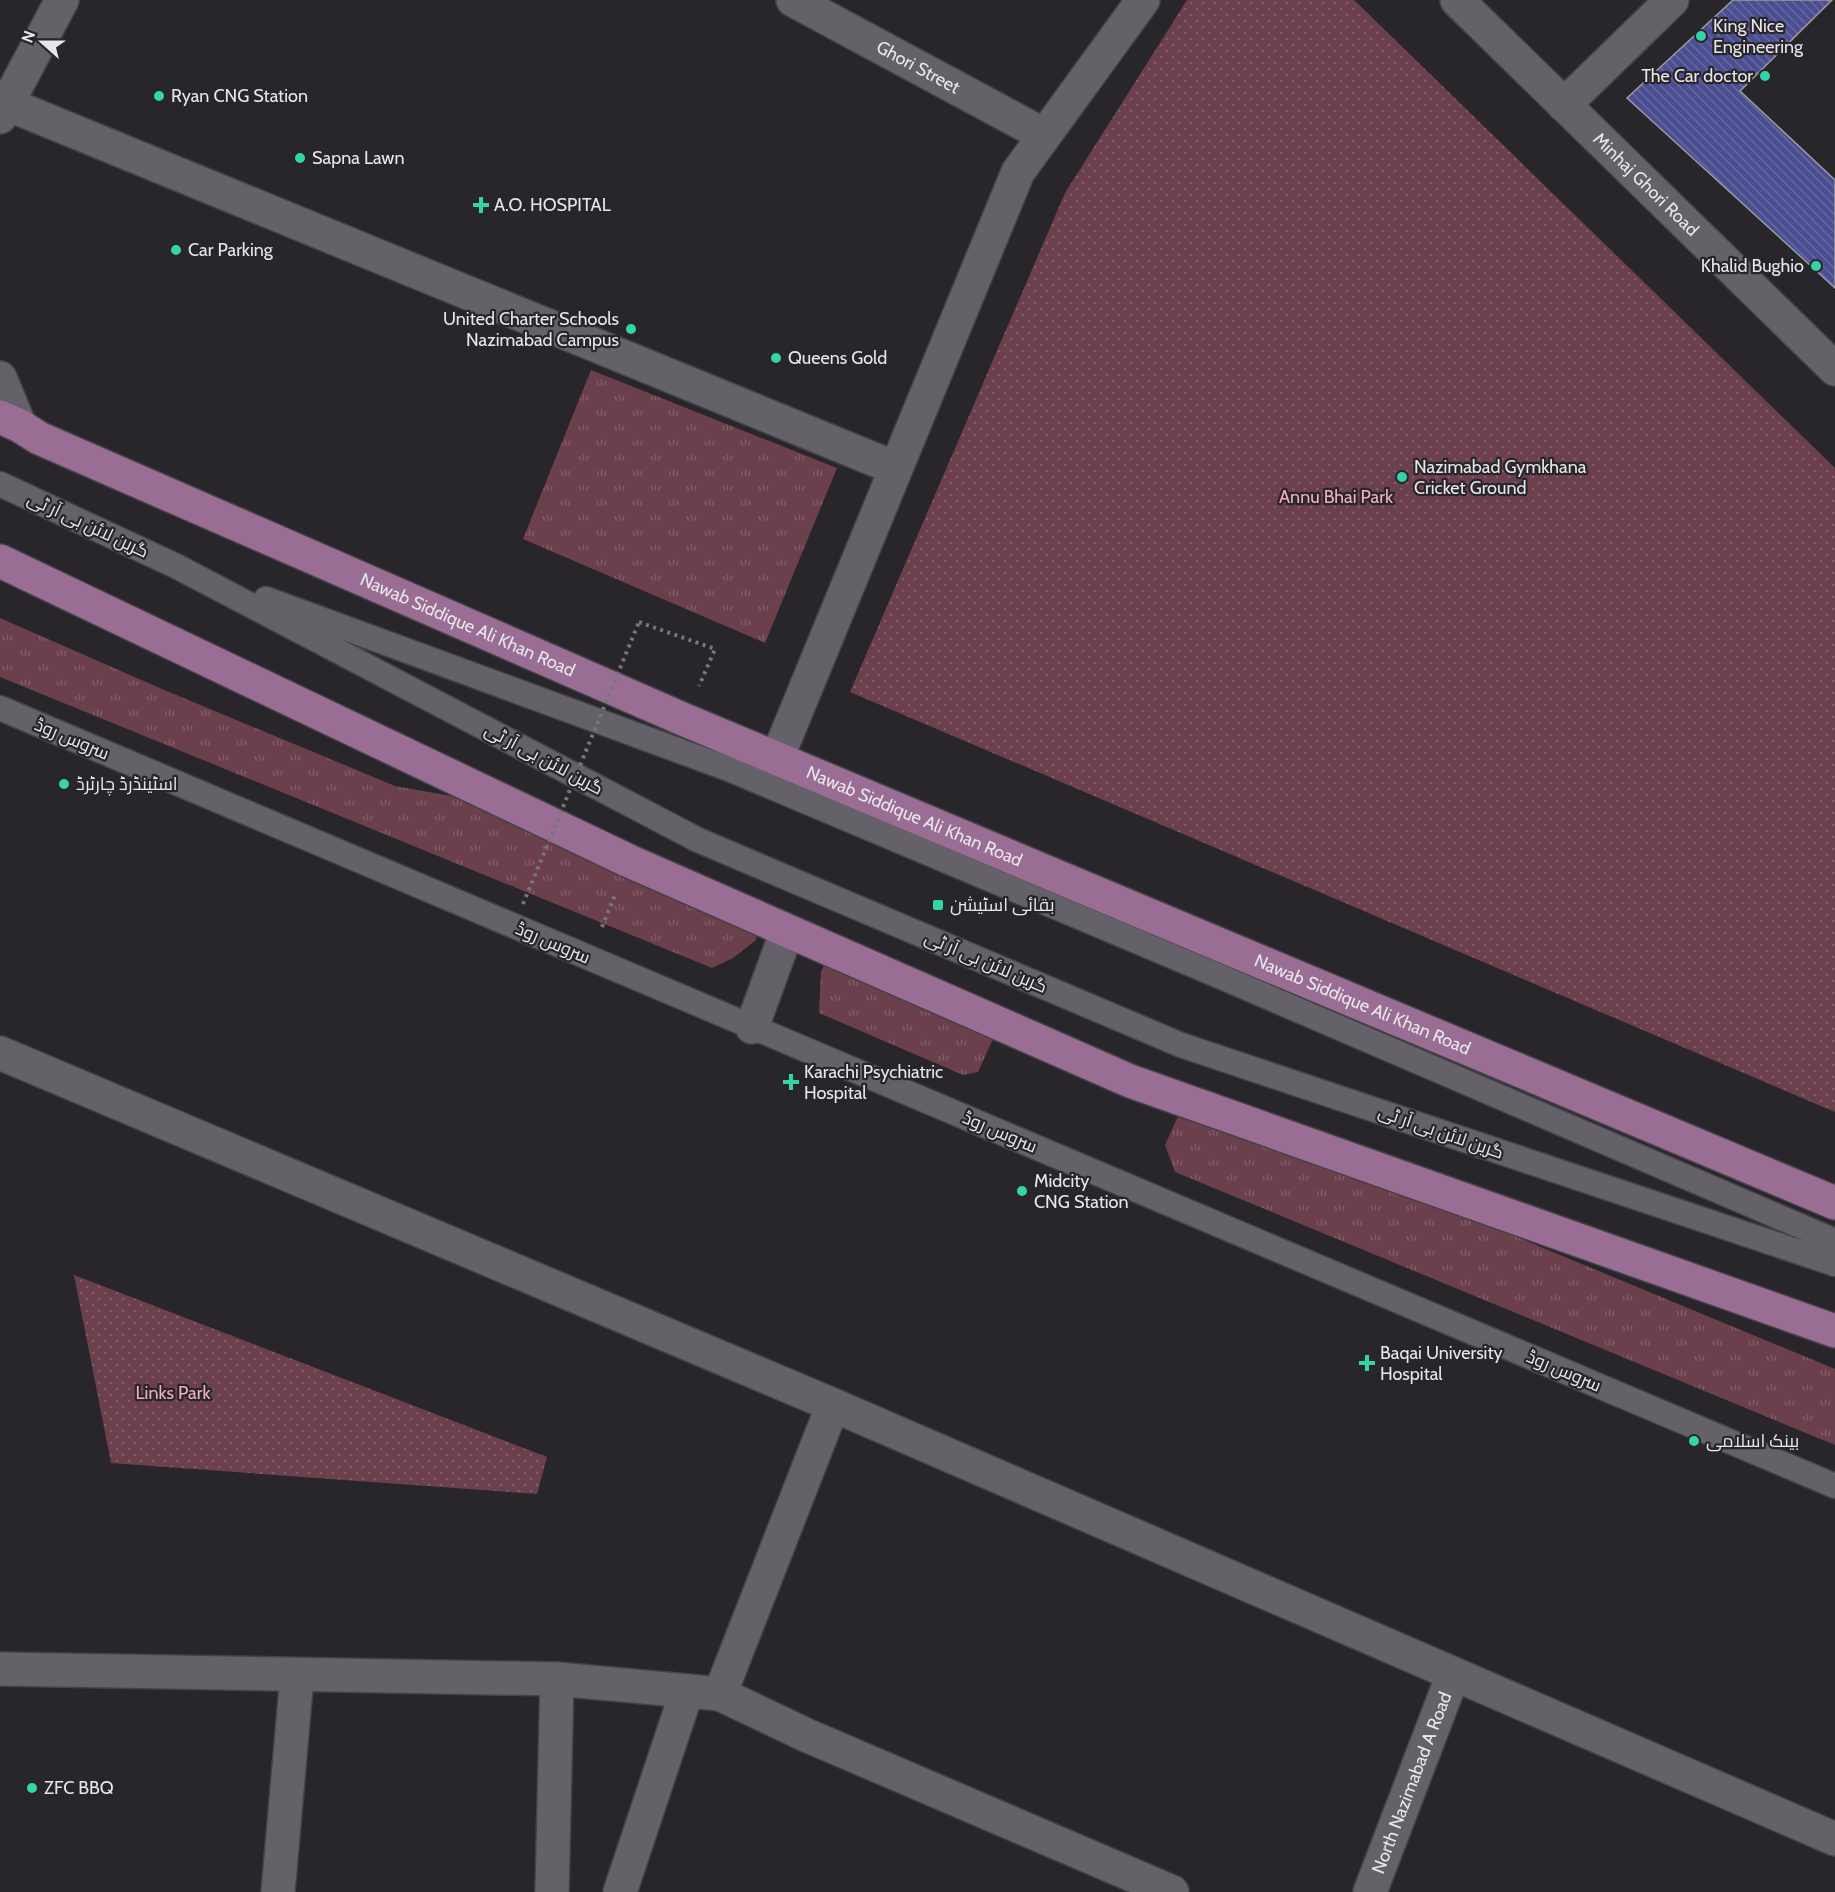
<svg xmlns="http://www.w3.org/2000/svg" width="1835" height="1892" font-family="Cabin,Cairo,sans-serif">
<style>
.grass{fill:url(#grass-tufts)}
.park{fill:url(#park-dots)}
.building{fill:url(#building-back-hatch);stroke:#999aa2;stroke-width:1.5}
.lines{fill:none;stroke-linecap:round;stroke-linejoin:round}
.lane-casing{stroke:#454247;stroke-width:27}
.street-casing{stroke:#454247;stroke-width:36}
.primary-casing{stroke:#454247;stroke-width:36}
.path{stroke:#78767b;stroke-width:4;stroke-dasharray:3 4.5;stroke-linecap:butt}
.lane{stroke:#656169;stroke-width:24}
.street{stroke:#656169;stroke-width:33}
.primary{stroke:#9a6d94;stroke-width:33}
.path-bridge{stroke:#78767b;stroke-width:4;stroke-dasharray:3 4.5;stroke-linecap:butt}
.poi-dot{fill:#33d4a8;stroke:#28252b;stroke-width:2}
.labels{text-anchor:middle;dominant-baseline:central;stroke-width:4.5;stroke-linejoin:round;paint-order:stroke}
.poi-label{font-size:18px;fill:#e8e6ea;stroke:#28252b;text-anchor:start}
.street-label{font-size:18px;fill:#e8e6ea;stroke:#28252b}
.park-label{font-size:18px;fill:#f3afc1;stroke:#28252b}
</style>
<defs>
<pattern id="grass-tufts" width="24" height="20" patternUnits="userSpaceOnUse" patternTransform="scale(1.5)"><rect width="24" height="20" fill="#6c3f4c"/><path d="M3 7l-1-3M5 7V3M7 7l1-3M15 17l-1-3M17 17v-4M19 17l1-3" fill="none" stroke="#815b66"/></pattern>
<pattern id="park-dots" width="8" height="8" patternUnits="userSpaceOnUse" patternTransform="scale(1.5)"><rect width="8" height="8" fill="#6c3f4c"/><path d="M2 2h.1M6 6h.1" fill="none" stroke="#815b66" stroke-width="1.8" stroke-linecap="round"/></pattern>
<pattern id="building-back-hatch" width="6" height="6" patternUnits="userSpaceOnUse" patternTransform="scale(1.5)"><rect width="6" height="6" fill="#4b4e91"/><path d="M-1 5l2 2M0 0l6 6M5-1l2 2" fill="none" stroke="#6568a1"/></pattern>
</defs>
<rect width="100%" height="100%" fill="#28252b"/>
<!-- grass -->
<path class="grass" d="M 591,370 L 837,468 L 765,643 L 523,539 Z
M 0,618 L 162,689 L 395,786 L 474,800 L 756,910 L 756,940 L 733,958 L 712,968 L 0,677 Z
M 832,945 L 1003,1017 L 978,1072 L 963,1075 L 819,1013 L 821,972 Z
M 1201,1106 L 1835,1369 L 1835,1445 L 1175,1172 L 1165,1145 L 1179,1114 Z"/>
<!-- park -->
<path class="park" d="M 1187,0 L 1354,0 L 1835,468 L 1835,1112 L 850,692 L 1065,193 Z
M 74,1275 L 547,1457 L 537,1494 L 111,1463 Z"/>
<!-- building -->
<path class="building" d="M 1733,0 L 1832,0 L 1740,91 L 1835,180 L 1835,288 L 1627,98 Z"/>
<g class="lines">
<defs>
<path id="lane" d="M 0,484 L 176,566 L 698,840 L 1181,1045 L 1835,1264
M 266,599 L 729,769 L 1212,973 L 1835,1241
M 0,708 L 1835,1486"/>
<g id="street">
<path id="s1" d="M 793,0 L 1044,135"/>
<path id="s2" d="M 1457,0 L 1835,369"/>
<path d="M 0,101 L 895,468"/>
<path d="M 1564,105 L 1672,0"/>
<path d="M 0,117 L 62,0"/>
<path d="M 0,378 L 20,426"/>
<path d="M 777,758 L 1018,172 L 1143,0"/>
<path d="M 752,1027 L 787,931"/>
<path d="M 0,1053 L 833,1405 L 1835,1839"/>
<path d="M 0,1669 L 557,1679 L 720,1694 L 806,1735 L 1172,1892"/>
<path d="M 720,1694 L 833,1405"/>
<path d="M 278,1892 L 297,1676"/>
<path d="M 552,1892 L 557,1679"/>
<path d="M 620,1892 L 687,1691"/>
<path id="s3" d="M 1370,1892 L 1453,1675"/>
</g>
<g id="primary">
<path id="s4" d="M 0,417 L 20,426 L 39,438 L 685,720 L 1835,1203"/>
<path d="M 0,561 L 629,861 L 1130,1081 L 1835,1331"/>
</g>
</defs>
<!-- lane casing -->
<use href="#lane" class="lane-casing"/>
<!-- street casing -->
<use href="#street" class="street-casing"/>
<!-- primary casing -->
<use href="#primary" class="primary-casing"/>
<!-- path -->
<path class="path" d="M 639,622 L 715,649 L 699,686
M 602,927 L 615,895"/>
<!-- lane -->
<use href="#lane" class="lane"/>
<!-- street -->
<use href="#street" class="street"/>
<!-- primary -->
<use href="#primary" class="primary"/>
<!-- path-bridge -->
<path class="path-bridge" d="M 523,904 L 639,622"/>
</g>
<!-- markers -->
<g class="poi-dot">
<circle cx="1701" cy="36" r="6"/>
<circle cx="1765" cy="76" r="6"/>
<circle cx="159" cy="96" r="6"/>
<circle cx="300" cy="158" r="6"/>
<path d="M478 196h6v6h6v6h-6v6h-6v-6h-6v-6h6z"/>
<circle cx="176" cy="250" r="6"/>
<circle cx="1816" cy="266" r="6"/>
<circle cx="631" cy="329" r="6"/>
<circle cx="776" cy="358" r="6"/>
<circle cx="1402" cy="477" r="6"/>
<circle cx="64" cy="784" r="6"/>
<rect x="932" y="899" width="12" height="12" rx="3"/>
<path d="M788 1073h6v6h6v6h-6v6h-6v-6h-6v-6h6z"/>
<circle cx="1022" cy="1191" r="6"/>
<path d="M1364 1354h6v6h6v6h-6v6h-6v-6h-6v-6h6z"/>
<circle cx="1694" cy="1441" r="6"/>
<circle cx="32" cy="1788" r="6"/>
</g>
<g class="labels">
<!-- poi labels -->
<g class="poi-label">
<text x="1713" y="26">King Nice<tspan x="1713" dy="21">Engineering</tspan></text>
<text x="1753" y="76" text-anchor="end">The Car doctor</text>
<text x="171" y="96">Ryan CNG Station</text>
<text x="312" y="158">Sapna Lawn</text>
<text x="494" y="205">A.O. HOSPITAL</text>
<text x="188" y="250">Car Parking</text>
<text x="1804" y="266" text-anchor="end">Khalid Bughio</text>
<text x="619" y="319" text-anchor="end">United Charter Schools<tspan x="619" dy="21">Nazimabad Campus</tspan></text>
<text x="788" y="358">Queens Gold</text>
<text x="1414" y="467">Nazimabad Gymkhana<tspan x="1414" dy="21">Cricket Ground</tspan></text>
<text x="76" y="784">اسٹینڈرڈ چارٹرڈ</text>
<text x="950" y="905">بقائی اسٹیشن</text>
<text x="804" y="1072">Karachi Psychiatric<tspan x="804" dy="21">Hospital</tspan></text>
<text x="1034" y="1181">Midcity<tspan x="1034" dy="21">CNG Station</tspan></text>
<text x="1380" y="1353">Baqai University<tspan x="1380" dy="21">Hospital</tspan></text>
<text x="1706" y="1441">بینک اسلامی</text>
<text x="44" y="1788">ZFC BBQ</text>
</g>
<!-- street labels -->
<g class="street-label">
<text stroke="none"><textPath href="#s1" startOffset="142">Ghori Street</textPath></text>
<text stroke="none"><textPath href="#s2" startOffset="264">Minhaj Ghori Road</textPath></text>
<text transform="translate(88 525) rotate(25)">گرین لائن بی آر ٹی</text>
<text stroke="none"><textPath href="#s4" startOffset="512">Nawab Siddique Ali Khan Road</textPath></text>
<text transform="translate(72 739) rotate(23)">سروس روڈ</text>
<text transform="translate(544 759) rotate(28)">گرین لائن بی آر ٹی</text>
<text stroke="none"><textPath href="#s4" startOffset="998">Nawab Siddique Ali Khan Road</textPath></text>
<text transform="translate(553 943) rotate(23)">سروس روڈ</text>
<text transform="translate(986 962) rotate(23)">گرین لائن بی آر ٹی</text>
<text stroke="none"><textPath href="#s4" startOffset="1484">Nawab Siddique Ali Khan Road</textPath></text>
<text transform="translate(1000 1132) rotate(23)">سروس روڈ</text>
<text transform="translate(1441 1132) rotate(19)">گرین لائن بی آر ٹی</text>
<text transform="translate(1564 1371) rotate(23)">سروس روڈ</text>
<text stroke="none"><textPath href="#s3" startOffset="117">North Nazimabad A Road</textPath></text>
</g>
<!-- park labels -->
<g class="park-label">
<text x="1336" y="497">Annu Bhai Park</text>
<text x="173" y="1393">Links Park</text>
</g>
</g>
<!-- north arrow -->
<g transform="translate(42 42) rotate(291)" stroke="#28252b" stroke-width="4.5" paint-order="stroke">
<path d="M0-4.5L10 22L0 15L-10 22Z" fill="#e8e6ea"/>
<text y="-9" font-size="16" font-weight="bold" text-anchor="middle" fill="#e8e6ea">N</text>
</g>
</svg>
